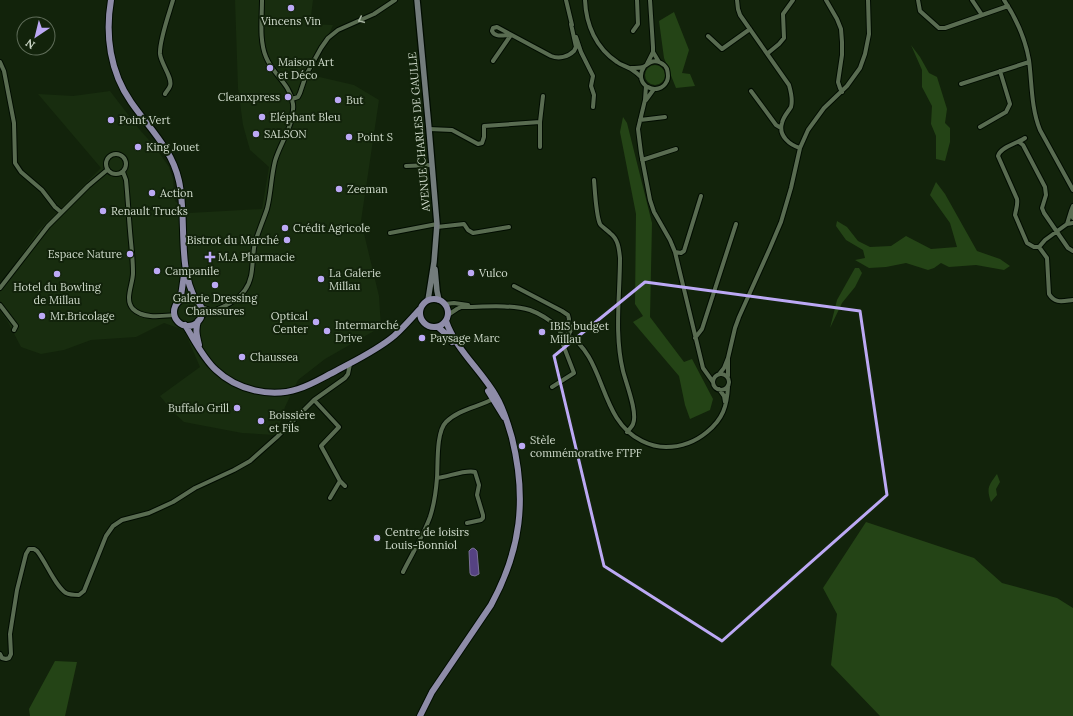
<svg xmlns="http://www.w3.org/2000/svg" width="1073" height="716" font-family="Lora,serif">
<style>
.built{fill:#182d0f}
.green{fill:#244416}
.water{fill:#554282;stroke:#7a7098}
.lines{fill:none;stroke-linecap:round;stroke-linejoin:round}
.minor-casing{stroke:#010c00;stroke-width:6}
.secondary-casing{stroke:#010c00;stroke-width:8}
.primary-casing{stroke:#010c00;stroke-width:8}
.minor{stroke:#596c51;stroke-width:4}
.secondary{stroke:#737c7c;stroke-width:5.5}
.primary{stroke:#8e8ca8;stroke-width:6}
.oneway{stroke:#a6b4a0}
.marked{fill:none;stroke:#bca9f5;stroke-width:3;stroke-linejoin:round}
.poi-dot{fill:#bca9f5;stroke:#12230b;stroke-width:1.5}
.labels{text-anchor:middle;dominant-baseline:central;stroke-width:4;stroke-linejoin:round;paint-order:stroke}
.poi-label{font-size:11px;fill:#cfdacb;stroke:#12230b;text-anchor:start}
.street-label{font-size:11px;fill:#cfdacb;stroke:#12230b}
</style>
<rect width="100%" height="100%" fill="#12230b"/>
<!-- built -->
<path class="built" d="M 235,0 L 313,0 L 310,24 L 333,25 L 311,75 L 354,85 L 379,100 L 361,221 L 379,296 L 381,327 L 325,359 L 298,380 L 285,407 L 278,430 L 275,435 L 242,433 L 184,422 L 174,413 L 160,396 L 200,367 L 184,330 L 164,323 L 136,337 L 91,340 L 64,350 L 41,354 L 21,347 L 8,322 L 0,311 L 0,284 L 11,270 L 38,231 L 101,168 L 38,94 L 73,96 L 110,91 L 140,130 L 156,148 L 169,167 L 173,179 L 175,201 L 189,213 L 262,209 L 269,167 L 250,150 L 243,125 L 238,88 Z"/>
<!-- green -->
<path class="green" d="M 674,12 L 689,50 L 682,73 L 690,74 L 695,86 L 676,88 L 664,58 L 659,21 Z
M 911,45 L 920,57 L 929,73 L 937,77 L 947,109 L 945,123 L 950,128 L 950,142 L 945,161 L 936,159 L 936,136 L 931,124 L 932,106 L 922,87 L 922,70 Z
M645 75a10 10 0 1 1 20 0a10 10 0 1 1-20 0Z
M 623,117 L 627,123 L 652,223 L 650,317 L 684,362 L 692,359 L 713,399 L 710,410 L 690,419 L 685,405 L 679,376 L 633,322 L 643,316 L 635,304 L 636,214 L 620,132 Z
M 936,182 L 945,194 L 977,251 L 1000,259 L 1010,266 L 1004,270 L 976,265 L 949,267 L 941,263 L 934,268 L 928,270 L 906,263 L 886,267 L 869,268 L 855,260 L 865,258 L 863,250 L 846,240 L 836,226 L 837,221 L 847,227 L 858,241 L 870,247 L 891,246 L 906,236 L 931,249 L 957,247 L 950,223 L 930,195 Z
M 855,268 L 859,268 L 862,273 L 855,287 L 842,303 L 830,328 L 837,300 Z
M 997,474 L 1000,482 L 996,489 L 997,495 L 991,502 C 986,488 989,485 997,474 Z
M 866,522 L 974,558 L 1002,583 L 1057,598 L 1073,608 L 1073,716 L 880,716 L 831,665 L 837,614 L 823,588 Z
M 55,661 L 77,662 L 65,716 L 30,716 L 29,709 Z"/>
<!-- water -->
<path class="water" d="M 473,548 L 475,549 L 477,551 L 479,574 L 475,576 L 471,575 L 470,573 L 469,551 L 471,549 Z"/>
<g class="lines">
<defs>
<path id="minor" d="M 566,0 L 572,25
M 585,0 C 586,25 596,48 617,62 C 621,65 626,66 631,69 C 634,71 638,74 641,77
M 737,0 L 738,9 L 740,15 L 789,85 C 791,92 793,100 791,107 C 788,112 783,117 782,123 C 778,136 790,145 800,148
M 826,0 L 837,19 L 841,29 L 842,42 L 842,55 L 838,82 L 840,88 L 842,92
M 918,0 L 920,11 L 939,28 L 945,28 L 1008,6
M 972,0 L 982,15
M 1004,0 C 1016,18 1025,38 1029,60 C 1032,83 1031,108 1040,130 L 1073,190
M 633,31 L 638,24 L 637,0
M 511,35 C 504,35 495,38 492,31 L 493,28 L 497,27 L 551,56 C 559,59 568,57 574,51 L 576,47 L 571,24
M 708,36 L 722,49 L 750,29
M 576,37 L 581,52 L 593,76 L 591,86 L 594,95 L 593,107
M 653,52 L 659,62
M 768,53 L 779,44 L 784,38 L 783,14 L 793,0
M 493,61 L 511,35
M 0,62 L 4,71 L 14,123 L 15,163 L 21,172 L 42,190 L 55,207 L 61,212
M 647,64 L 653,52 L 653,47 L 650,0
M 631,68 C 634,68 639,68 643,67 C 646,66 648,63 651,62 C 657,60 664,63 667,69 C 668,73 669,77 667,81 C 659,98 632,85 644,67
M 961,84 L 1029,62
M 646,86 L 645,100 L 638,129 L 641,153 L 650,200 L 654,212 L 670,240 L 675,252 L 703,368 L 713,382
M 751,91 L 776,125 L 781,128
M 165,94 C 166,92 169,89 170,86 C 173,78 161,64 160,54 C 159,41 169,14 173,0
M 292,99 L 298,97 L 300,93 L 306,75 L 321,48 L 328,38 L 338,30 L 374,14 L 395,0
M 646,100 L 654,89
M 640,120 L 665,117
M 540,122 L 543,96
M 980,127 L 1006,112 L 1010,104 L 1000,71
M 429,129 L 452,130 L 478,144 L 482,143 L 484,137 L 484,126 L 540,122 L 540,147
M 1025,138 C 1018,143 1000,147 998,156 L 1017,199 C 1018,205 1016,209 1015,215 L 1027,243 L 1034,247 L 1039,247 L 1045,240 L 1067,224 L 1073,223
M 1019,142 L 1023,145 L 1045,187 L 1046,195 L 1042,208 L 1044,213 L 1068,248 L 1073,251
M106 164a10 10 0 1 1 20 0a10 10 0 1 1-20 0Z
M 642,160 L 676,149
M 406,166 L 432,165
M 123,172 L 126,180 C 128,201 129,222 131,242 C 132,252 133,263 133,273 C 133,284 124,300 133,309 C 143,319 162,316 175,315
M 594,180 C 595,192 596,215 600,224 C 602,227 607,230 610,233 C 618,239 619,248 620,258 C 620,295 614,334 623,371 C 626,383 638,413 633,424 C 632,427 629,429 627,432
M 1073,206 L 1071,211 L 1073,218
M 1067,224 L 1071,211
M 437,227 L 464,224 L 468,230 L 473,233 L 509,227
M 390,233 L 437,224
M 1039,247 L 1047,258 L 1049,294 C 1055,304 1063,301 1073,300
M 675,252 L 681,253 L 684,251 L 701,196
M 514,286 L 562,311 L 568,315 L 569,319 L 568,324
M 0,288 L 48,226 L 88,186 L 107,170
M 445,304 L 454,303 L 468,305
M 0,305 L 16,326 L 14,330
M 201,307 L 213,311
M 448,315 L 457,309 L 461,307 C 482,307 509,304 530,310 C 541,314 550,320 559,328
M 201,316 C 217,309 234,305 245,290 C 255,276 251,259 255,243 C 258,232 263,221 267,209 C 271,194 271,177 275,161 C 280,143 295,124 293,104 C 290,83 273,75 266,57 C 259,40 262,18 262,0
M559 329a6 6 0 1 1 12 0a6 6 0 1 1-12 0Z
M 567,334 C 607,358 598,420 642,441 C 650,445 658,447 666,447 C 682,447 695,442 707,432 C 723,419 727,406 728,387
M 695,338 L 702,329 L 736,224
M 728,358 L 735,328 L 739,317 L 770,248 L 781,222 L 791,188 L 800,148 L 808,130 L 824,108 L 847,86 L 860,68 L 865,54 L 869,34 L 868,0
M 720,373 L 724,368 L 728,358 L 728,376
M713 382a8 8 0 1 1 16 0a8 8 0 1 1-16 0Z
M 552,387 L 574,373 L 562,342 L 563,335
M 719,389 L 724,396 L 725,402
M 314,400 L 339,427 L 321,446 L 340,481 L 330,498
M 437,478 C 448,477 466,469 475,472 L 479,485 L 477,495 L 483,515 L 483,518 L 481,520 L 467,523
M 340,481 L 345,486
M 403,572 C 412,554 423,536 430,517 C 434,505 436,491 437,478 C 438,464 436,432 446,422 C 459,409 479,407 495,398
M 0,654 L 2,658 L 6,659 L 9,658 L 11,654 L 10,634 L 17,590 L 26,554 L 29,549 L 34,549 L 37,551 C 46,562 55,586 66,593 C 70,595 74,595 79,595 L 84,591 L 106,536 L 113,526 L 122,520 L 149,513 L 173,502 L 195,488 L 234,470 L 250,461 L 277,437 L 314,400 L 345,378 L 348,374 L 350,364"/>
<path id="secondary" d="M 417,0 L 429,129 L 437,224 L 434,262 L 428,300
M 435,269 L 437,291 L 439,300"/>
<path id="primary" d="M 111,0 C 105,35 110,72 131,102 C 149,128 172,149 179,181 C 187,217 177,268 196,300
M174 312a14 14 0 1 1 28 0a14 14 0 1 1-28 0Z
M420 313a14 14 0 1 1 28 0a14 14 0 1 1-28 0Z
M 178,302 L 181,296 L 185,268
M 198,321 C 195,330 197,337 199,345
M 185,325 C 195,341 203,358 216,370 C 237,390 271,398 298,389 C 311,385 322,378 334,372 C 354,361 376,351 394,336 C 403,328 411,319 419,310
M 438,327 L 446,334 L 452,342
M 488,391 L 504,417
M 420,716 L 432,692 L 491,605 C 521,550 527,499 512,438 C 508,424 504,409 496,396 C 481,370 456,350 446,321"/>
</defs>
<!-- minor casing -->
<use href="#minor" class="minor-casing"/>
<!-- secondary casing -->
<use href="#secondary" class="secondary-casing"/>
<!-- primary casing -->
<use href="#primary" class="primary-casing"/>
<!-- minor -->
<use href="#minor" class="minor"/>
<!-- secondary -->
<use href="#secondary" class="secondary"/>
<!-- primary -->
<use href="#primary" class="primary"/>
</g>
<!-- one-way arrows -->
<defs><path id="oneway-chevron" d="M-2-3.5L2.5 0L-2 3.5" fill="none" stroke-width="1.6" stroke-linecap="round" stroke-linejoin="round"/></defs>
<use class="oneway" href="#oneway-chevron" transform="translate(361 20) rotate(155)"/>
<!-- marked area -->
<path class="marked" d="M 645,282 L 860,311 L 887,495 L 722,641 L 604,566 L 554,356 Z"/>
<!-- markers -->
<g class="poi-dot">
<circle cx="291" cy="8" r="4"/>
<circle cx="270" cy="68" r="4"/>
<circle cx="288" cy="97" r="4"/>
<circle cx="338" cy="100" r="4"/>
<circle cx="262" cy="117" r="4"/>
<circle cx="111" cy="120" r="4"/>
<circle cx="256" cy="134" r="4"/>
<circle cx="349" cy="137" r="4"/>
<circle cx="138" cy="147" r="4"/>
<circle cx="339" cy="189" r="4"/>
<circle cx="152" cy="193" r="4"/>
<circle cx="103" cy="211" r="4"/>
<circle cx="285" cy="228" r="4"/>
<circle cx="287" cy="240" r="4"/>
<circle cx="130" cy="254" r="4"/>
<path d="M208 251h4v4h4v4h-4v4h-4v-4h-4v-4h4z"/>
<circle cx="157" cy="271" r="4"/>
<circle cx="471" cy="273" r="4"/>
<circle cx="57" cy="274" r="4"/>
<circle cx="321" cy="279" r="4"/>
<circle cx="215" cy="285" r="4"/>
<circle cx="42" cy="316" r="4"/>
<circle cx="316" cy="322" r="4"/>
<circle cx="327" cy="331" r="4"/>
<circle cx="542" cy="332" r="4"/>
<circle cx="422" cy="338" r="4"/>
<circle cx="242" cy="357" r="4"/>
<circle cx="237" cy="408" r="4"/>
<circle cx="261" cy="421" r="4"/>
<circle cx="522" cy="446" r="4"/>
<circle cx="377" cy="538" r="4"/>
</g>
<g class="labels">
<!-- poi labels -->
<g class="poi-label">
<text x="291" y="21" text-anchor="middle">Vincens Vin</text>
<text x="278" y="62">Maison Art<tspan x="278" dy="13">et Déco</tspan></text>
<text x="280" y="97" text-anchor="end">Cleanxpress</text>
<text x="346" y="100">But</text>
<text x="270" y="117">Eléphant Bleu</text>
<text x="119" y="120">Point Vert</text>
<text x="264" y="134">SALSON</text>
<text x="357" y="137">Point S</text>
<text x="146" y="147">King Jouet</text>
<text x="347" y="189">Zeeman</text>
<text x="160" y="193">Action</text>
<text x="111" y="211">Renault Trucks</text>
<text x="293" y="228">Crédit Agricole</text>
<text x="279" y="240" text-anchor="end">Bistrot du Marché</text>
<text x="122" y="254" text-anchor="end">Espace Nature</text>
<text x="218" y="257">M.A Pharmacie</text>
<text x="165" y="271">Campanile</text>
<text x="329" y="273">La Galerie<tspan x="329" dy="13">Millau</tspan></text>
<text x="479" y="273">Vulco</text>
<text x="57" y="287" text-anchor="middle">Hotel du Bowling<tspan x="57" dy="13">de Millau</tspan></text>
<text x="215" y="298" text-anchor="middle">Galerie Dressing<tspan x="215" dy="13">Chaussures</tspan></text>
<text x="50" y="316">Mr.Bricolage</text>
<text x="308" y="316" text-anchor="end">Optical<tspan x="308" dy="13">Center</tspan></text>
<text x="335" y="325">Intermarché<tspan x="335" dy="13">Drive</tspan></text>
<text x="550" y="326">IBIS budget<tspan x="550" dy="13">Millau</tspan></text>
<text x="430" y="338">Paysage Marc</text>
<text x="250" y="357">Chaussea</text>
<text x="229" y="408" text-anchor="end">Buffalo Grill</text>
<text x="269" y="415">Boissière<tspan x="269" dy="13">et Fils</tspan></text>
<text x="530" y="440">Stèle<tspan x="530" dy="13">commémorative FTPF</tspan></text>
<text x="385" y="532">Centre de loisirs<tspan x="385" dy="13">Louis-Bonniol</tspan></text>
</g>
<!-- street labels -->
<g class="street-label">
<text transform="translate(419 132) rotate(-95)">AVENUE CHARLES DE GAULLE</text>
</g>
</g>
<!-- north arrow -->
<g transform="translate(36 36) rotate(215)"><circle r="19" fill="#12230b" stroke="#5e6c58"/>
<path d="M0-3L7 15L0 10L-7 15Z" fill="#bca9f5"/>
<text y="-6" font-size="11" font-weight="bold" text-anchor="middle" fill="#cfdacb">N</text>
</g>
</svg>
